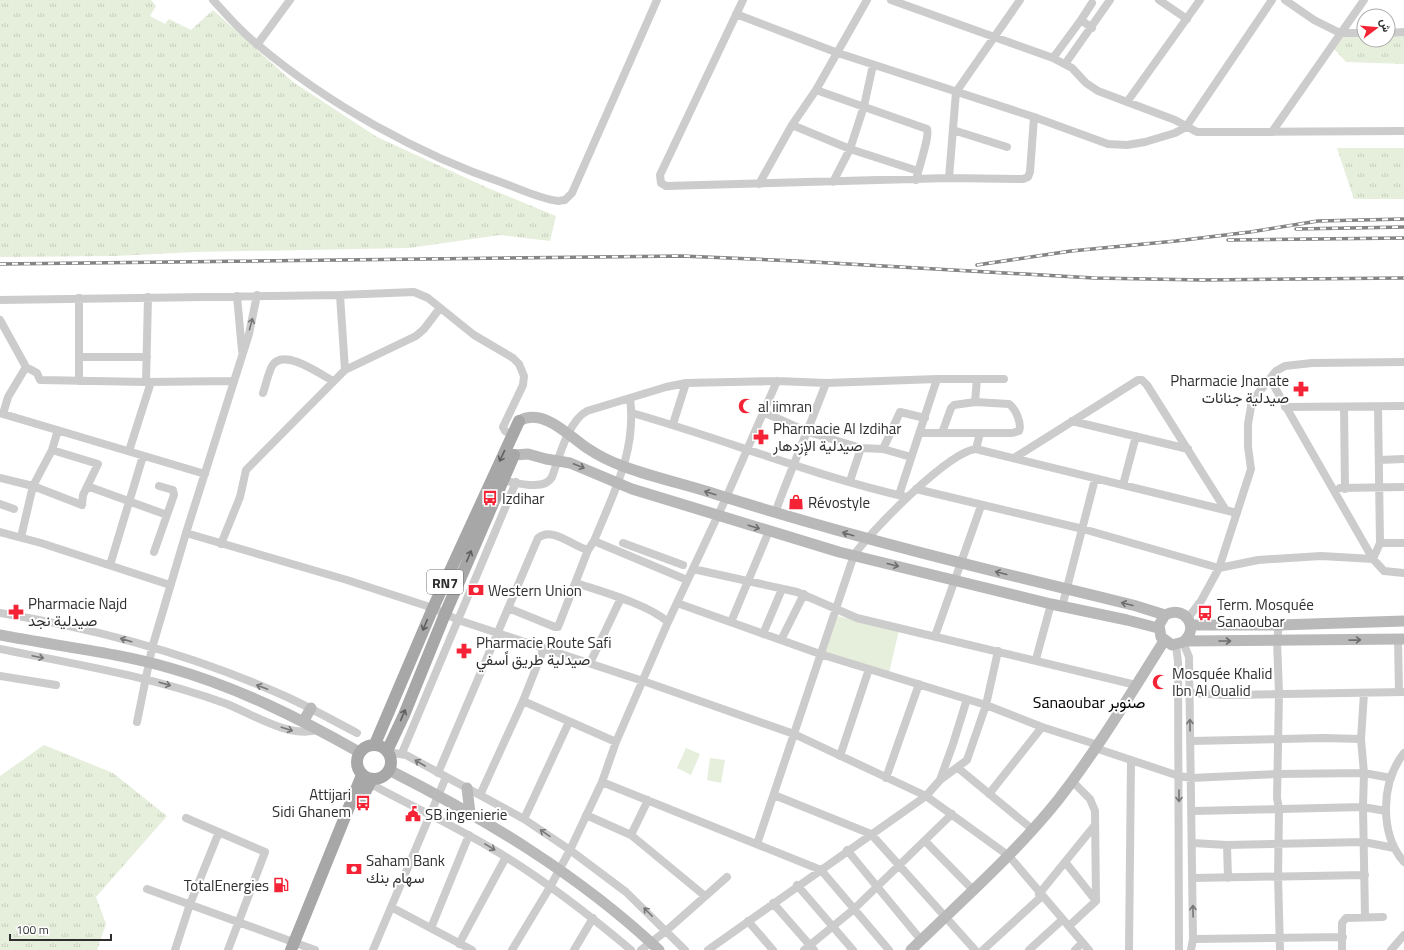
<svg xmlns="http://www.w3.org/2000/svg" width="1404" height="950" font-family="'Titillium Web',Vazirmatn,sans-serif">
<style>
.grass{fill:url(#grass-tufts)}
.garden{fill:#e6eedc}
.lines{fill:none;stroke-linecap:round;stroke-linejoin:round}
.street{stroke:#ccc;stroke-width:8}
.secondary{stroke:#b9b9b9;stroke-width:11}
.primary{stroke:#a7a7a7;stroke-width:12}
.rail-casing{stroke:#848484;stroke-width:3.5}
.rail{stroke:#fff;stroke-width:2;stroke-dasharray:6;stroke-linecap:butt}
.oneway{stroke:#767676}
.oneway2{stroke:#5f5f5f}
.oneway3{stroke:#6d6d6d}
.labels{text-anchor:middle;dominant-baseline:central;stroke-width:4;stroke-linejoin:round;paint-order:stroke}
.shield{fill:#fff;stroke:#6d6d6d;stroke-width:1}
.shield-label{font-size:14px;font-weight:bold;fill:#2f2f2f}
.poi-label{font-size:15px;fill:#2f2f2f;stroke:#fff;text-anchor:start}
.neighbourhood-label{font-size:16px;fill:#000;stroke:#fff}
</style>
<defs>
<pattern id="grass-tufts" width="24" height="20" patternUnits="userSpaceOnUse"><rect width="24" height="20" fill="#e6eedc"/><path d="M3 7l-1-3M5 7V3M7 7l1-3M15 17l-1-3M17 17v-4M19 17l1-3" fill="none" stroke="#c6ccbd"/></pattern>
</defs>
<rect width="100%" height="100%" fill="#fff"/>
<!-- grass -->
<path class="grass" d="M 0,0 L 151,0 L 156,6 L 150,16 L 165,24 L 169,19 L 191,30 L 213,10 L 293,82 L 377,137 L 488,188 L 556,216 L 550,241 L 500,235 L 409,248 L 195,252 L 115,256 L 0,257 Z
M 1364,36 L 1364,40 L 1388,40 L 1388,36 L 1404,36 L 1404,64 L 1346,62 L 1334,49 L 1343,37 Z
M 1337,148 L 1404,148 L 1404,199 L 1354,199 Z
M 44,745 L 113,773 L 167,816 L 96,897 L 106,924 L 97,950 L 0,950 L 0,776 Z"/>
<!-- garden -->
<path class="garden" d="M 837,616 L 899,630 L 889,673 L 821,652 Z
M 686,748 L 700,754 L 691,775 L 677,768 Z
M 710,758 L 725,760 L 721,783 L 707,780 Z"/>
<g class="lines">
<!-- street -->
<path class="street" d="M 213,0 C 227,15 241,32 258,45 C 328,104 419,155 506,184 C 522,190 541,199 558,201 L 565,200 L 572,193 L 657,0
M 743,0 L 660,175 L 661,183 L 666,186 L 949,178 L 1023,179 L 1028,177 L 1030,172 L 1034,117
M 891,0 L 1053,58 L 1072,68 L 1086,83 L 1098,91 L 1175,120 L 1197,132 L 1404,131
M 1159,0 L 1187,19
M 1285,0 L 1314,20 L 1340,33 L 1364,33
M 736,14 L 838,53 L 1034,117 L 1108,144 L 1127,145 L 1145,142 L 1175,133 L 1186,127 L 1272,0
M 1092,28 L 1081,20 L 1092,3
M 1388,33 L 1404,32
M 257,45 L 290,0
M 1053,58 L 1081,20
M 1065,64 L 1110,0
M 816,90 L 927,129 C 930,136 918,170 916,180
M 1127,102 L 1200,0
M 792,125 L 850,149 L 918,171
M 953,130 L 1007,147
M 1272,132 L 1364,0
M 949,178 L 956,92 L 1020,0
M 833,182 L 850,149 L 864,106 L 873,65
M 759,184 L 792,125 L 816,90 L 867,0
M 237,296 L 242,351
M 0,300 L 340,295 L 414,292 L 428,298 L 474,335 L 513,358 L 519,364 L 524,376 L 523,385 L 503,427 L 505,431 L 512,435
M 0,320 L 26,367 L 37,373 L 40,380 L 146,382 L 233,381
M 79,357 L 147,357
M 345,370 L 416,336 L 424,329 L 440,308
M 1270,379 L 1373,559 L 1384,571 L 1404,573
M 79,381 L 79,298
M 146,382 L 148,297
M 263,393 C 266,384 268,374 272,366 C 283,347 320,374 333,381
M 975,402 L 977,379
M 1285,407 L 1404,406
M 1344,407 L 1345,489
M 763,412 L 808,432 L 861,448 L 883,449 L 911,457
M 0,413 L 205,474
M 632,413 C 724,439 814,476 907,497
M 3,414 L 8,397 L 26,367
M 1072,421 L 1188,449
M 673,424 L 686,383
M 920,433 L 1012,433 L 1019,431 C 1022,424 1016,409 1009,404 L 975,402 L 954,405 L 951,408 L 942,433
M 883,449 L 900,412 L 925,418
M 976,449 L 980,433
M 129,451 L 151,382
M 1014,458 L 1138,380 L 1142,380 L 1147,385 L 1225,509
M 1379,460 L 1404,459
M 0,478 L 33,486 L 82,505 L 83,495 L 98,464 L 52,450
M 501,480 C 515,482 544,492 552,477 C 559,458 568,421 587,411 L 666,387 L 686,383 L 777,381 L 826,383 L 937,379 L 1004,379
M 850,481 L 861,448
M 1123,485 L 1136,436
M 87,486 L 167,515
M 1340,488 L 1404,487
M 916,489 L 1083,529 L 1219,568 L 1258,560 L 1321,556 L 1373,559 L 1380,543 L 1378,407
M 899,495 L 937,379
M 0,504 L 14,509
M 775,513 C 791,469 810,426 826,383
M 0,532 L 41,543 L 170,585
M 186,533 L 347,580 L 433,608 L 458,620 L 643,681 L 794,734 L 926,796 L 1009,856 L 1089,950
M 21,537 L 33,486 L 52,450 L 58,430
M 594,541 L 687,580
M 623,543 L 683,565
M 1380,543 L 1404,543
M 221,544 L 240,497 L 246,470 L 345,370 L 340,295
M 154,552 L 174,495 L 173,490 L 159,486
M 110,565 L 143,456
M 693,569 L 797,592 L 857,618 L 1136,685
M 576,583 C 603,592 647,604 668,622
M 677,603 L 820,654 L 986,705 L 1042,727 L 1098,745
M 1062,607 L 1095,479
M 508,608 L 555,627 L 558,627 L 588,550 L 594,541 C 613,494 637,451 630,398
M 0,613 C 98,629 196,656 287,697 C 311,708 334,721 357,733
M 1188,618 L 1201,601 L 1219,568 L 1251,469 L 1248,447 L 1248,424 L 1252,401 L 1276,371 L 1285,366 L 1312,363 L 1404,362
M 731,622 L 769,531
M 1279,625 L 1277,641 L 1279,693 L 1277,798 L 1279,809 L 1278,876 L 1280,950
M 763,634 L 782,589
M 935,636 L 981,506
M 1398,639 L 1399,692
M 781,640 L 804,594
M 1183,642 L 1189,657 L 1193,939 L 1191,950
M 1176,645 L 1178,662 L 1179,950
M 0,649 C 76,664 153,677 227,704 C 254,715 288,738 318,730
M 1036,659 L 1051,604
M 590,663 L 621,598
M 0,676 L 56,685
M 1190,693 L 1225,695 L 1404,692
M 1364,693 L 1361,739 L 1364,773 L 1363,807 L 1365,917
M 523,701 L 616,742
M 137,722 L 152,648 L 186,533 L 249,334 L 257,295
M 1191,741 L 1323,738 L 1361,739
M 1095,748 L 1179,776 L 1191,778 L 1278,774 L 1364,773 L 1391,778
M 388,752 L 406,755 L 524,819 L 570,850 L 626,892 L 685,950
M 402,753 L 516,482
M 1404,753 C 1381,782 1379,833 1404,862
M 840,756 L 869,669
M 958,768 L 1032,829
M 438,773 L 538,538 C 553,526 573,547 588,550
M 886,778 L 919,684
M 940,780 L 953,744 L 967,699
M 602,782 L 821,870 L 889,950
M 369,783 C 409,805 451,824 491,848 C 541,877 587,913 631,950
M 989,794 L 1042,727
M 480,795 L 523,701 L 544,648
M 774,795 L 871,834 L 975,950
M 1192,811 L 1363,807 L 1386,811
M 586,815 L 631,835 L 705,896
M 186,818 L 265,852 L 228,950
M 524,819 L 569,722
M 631,835 L 648,800
M 925,841 L 974,891
M 1193,843 L 1227,845 L 1364,842 L 1394,848
M 757,844 L 854,555 C 871,531 948,452 976,449 L 1237,513
M 1227,845 L 1228,878
M 847,850 L 921,940
M 1066,863 L 1096,901
M 1192,878 L 1365,875
M 797,885 L 853,950
M 147,889 L 315,950
M 1039,894 L 1095,825
M 773,903 L 814,950
M 391,907 L 472,950
M 748,921 L 773,950
M 1069,926 L 1096,901 L 1095,811 L 1090,799 L 1072,781
M 431,928 L 469,835
M 1193,939 L 1343,937
M 459,944 L 506,857
M 175,950 L 190,904 L 219,832
M 373,950 L 446,777
M 512,950 L 550,887 L 570,850 L 602,782 L 616,742 L 668,622 L 726,498 L 777,381
M 574,950 L 593,918
M 641,950 L 666,931 L 727,877
M 708,950 L 926,796 L 940,780 L 967,760 L 986,705 L 998,651
M 804,950 L 854,909 L 952,814
M 983,950 L 1042,896
M 1029,950 L 1062,920
M 1075,950 L 1082,943
M 1129,950 L 1131,761
M 1342,950 L 1342,923 L 1346,918 L 1383,917
M 1391,950 L 1404,935"/>
<!-- secondary -->
<path class="secondary" d="M 519,421 C 543,407 569,436 587,448 C 599,456 611,462 625,467 C 653,477 683,484 712,493 C 850,537 992,571 1133,605 L 1165,615 C 1184,604 1201,628 1183,642 L 1172,645 L 1161,637 L 1159,625 L 1165,615
M 514,455 L 528,454 L 546,459 L 570,463 L 632,489 L 839,552 L 1051,604 L 1127,620 L 1158,628
M 1191,625 L 1279,625 L 1404,621
M 0,635 C 56,646 115,652 170,668 C 237,687 299,718 359,752
M 1186,641 L 1404,639
M 303,722 L 311,708
M 389,770 C 486,819 579,875 659,950
M 467,788 L 470,813
M 911,950 C 961,901 1014,855 1058,800 C 1097,750 1130,695 1164,641"/>
<!-- primary -->
<path class="primary" d="M 375,744 L 433,608 L 519,421
M357 762a17 17 0 1 1 34 0a17 17 0 1 1-34 0Z
M 387,751 L 404,715 L 445,614 L 514,455
M 360,802 L 372,779
M 291,950 L 362,775"/>
<defs>
<path id="rail" d="M 1296,229 L 1404,227
M 1228,240 L 1404,238
M 0,264 L 682,256 L 796,261 L 1094,278 L 1203,280 L 1404,278
M 977,265 L 1071,251 L 1176,241 L 1250,232 L 1318,221 L 1404,219"/>
</defs>
<!-- rail casing -->
<use href="#rail" class="rail-casing"/>
<!-- rail -->
<use href="#rail" class="rail"/>
</g>
<!-- one-way arrows -->
<defs><path id="oneway-shaft" d="M-6 0H5M1.5-3L5.5 0L1.5 3" fill="none" stroke-width="1.6" stroke-linecap="round" stroke-linejoin="round"/></defs>
<g class="oneway">
<use href="#oneway-shaft" transform="translate(251 324) rotate(-75)"/>
<use href="#oneway-shaft" transform="translate(126 640) rotate(-164)"/>
<use href="#oneway-shaft" transform="translate(38 657) rotate(12)"/>
<use href="#oneway-shaft" transform="translate(165 684) rotate(16)"/>
<use href="#oneway-shaft" transform="translate(262 687) rotate(-159)"/>
<use href="#oneway-shaft" transform="translate(1190 725) rotate(-91)"/>
<use href="#oneway-shaft" transform="translate(287 729) rotate(18)"/>
<use href="#oneway-shaft" transform="translate(420 763) rotate(-150)"/>
<use href="#oneway-shaft" transform="translate(1179 796) rotate(90)"/>
<use href="#oneway-shaft" transform="translate(545 833) rotate(-146)"/>
<use href="#oneway-shaft" transform="translate(490 847) rotate(31)"/>
<use href="#oneway-shaft" transform="translate(1193 911) rotate(-91)"/>
<use href="#oneway-shaft" transform="translate(648 912) rotate(-135)"/>
</g>
<g class="oneway2">
<use href="#oneway-shaft" transform="translate(502 456) rotate(115)"/>
<use href="#oneway-shaft" transform="translate(469 556) rotate(-67)"/>
<use href="#oneway-shaft" transform="translate(425 625) rotate(113)"/>
<use href="#oneway-shaft" transform="translate(403 715) rotate(-67)"/>
</g>
<g class="oneway3">
<use href="#oneway-shaft" transform="translate(579 466) rotate(22)"/>
<use href="#oneway-shaft" transform="translate(710 493) rotate(-163)"/>
<use href="#oneway-shaft" transform="translate(754 527) rotate(17)"/>
<use href="#oneway-shaft" transform="translate(848 534) rotate(-164)"/>
<use href="#oneway-shaft" transform="translate(893 565) rotate(14)"/>
<use href="#oneway-shaft" transform="translate(1001 573) rotate(-166)"/>
<use href="#oneway-shaft" transform="translate(1127 604) rotate(-166)"/>
<use href="#oneway-shaft" transform="translate(1355 640) rotate(-1)"/>
<use href="#oneway-shaft" transform="translate(1225 641)"/>
</g>
<!-- icons -->
<defs>
<symbol id="pharmacy-bare" viewBox="-9 -9 18 18"><path d="M-2-6h4v4h4v4h-4v4h-4v-4h-4v-4h4Z" fill="#f42436" stroke="#fff" stroke-width="2.5" paint-order="stroke"/></symbol>
<symbol id="mosque-bare" viewBox="-9 -9 18 18"><path d="M3.5-4.9A6 6 0 1 0 3.5 4.9A5 5 0 1 1 3.5-4.9Z" fill="#f42436" stroke="#fff" stroke-width="2.5" paint-order="stroke"/></symbol>
<symbol id="bus-bare" viewBox="-9 -9 18 18"><path d="M-5-6H5V4H4V6H2V4H-2V6H-4V4H-5ZM-3.5-4V0h7V-4ZM-3.5 1.2v1.5H-2V1.2ZM2 1.2v1.5H3.5V1.2Z" fill="#f42436" stroke="#fff" stroke-width="2.5" paint-order="stroke"/></symbol>
<symbol id="shop-bare" viewBox="-9 -9 18 18"><path d="M-5-2.5h2.3a2.7 3.5 0 0 1 5.4 0H5L5.5 6h-11ZM-1.5-2.5h3a1.5 2.3 0 0 0-3 0Z" fill="#f42436" stroke="#fff" stroke-width="2.5" paint-order="stroke"/></symbol>
<symbol id="bank-bare" viewBox="-9 -9 18 18"><path d="M-6-4H6V4H-6ZM0-2.3a2.3 2.3 0 1 0 0 4.6a2.3 2.3 0 1 0 0-4.6Z" fill="#f42436" stroke="#fff" stroke-width="2.5" paint-order="stroke"/></symbol>
<symbol id="civic-bare" viewBox="-9 -9 18 18"><path d="M-.6-6.5H3V-4.5H.6V-3L4-1V1h2V6H-6V1h2V-1L-.6-3ZM-1.2 2.5V6h2.4V2.5Z" fill="#f42436" stroke="#fff" stroke-width="2.5" paint-order="stroke"/></symbol>
<symbol id="fuel-bare" viewBox="-9 -9 18 18"><path d="M-5.5-6h7V0h2V4h1.3V-2.5L3-4.5l.8-.8L6-3V5H2.5V1h-1V6h-7ZM-4.2-4.7v3.2H.2V-4.7Z" fill="#f42436" stroke="#fff" stroke-width="2.5" paint-order="stroke"/></symbol>
</defs>
<g fill-rule="evenodd">
<use href="#pharmacy-bare" x="1290" y="378" width="22" height="22"/>
<use href="#mosque-bare" x="735" y="395" width="22" height="22"/>
<use href="#pharmacy-bare" x="750" y="426" width="22" height="22"/>
<use href="#bus-bare" x="479" y="487" width="22" height="22"/>
<use href="#shop-bare" x="785" y="491" width="22" height="22"/>
<use href="#bank-bare" x="465" y="579" width="22" height="22"/>
<use href="#pharmacy-bare" x="5" y="601" width="22" height="22"/>
<use href="#bus-bare" x="1194" y="602" width="22" height="22"/>
<use href="#pharmacy-bare" x="453" y="640" width="22" height="22"/>
<use href="#mosque-bare" x="1149" y="671" width="22" height="22"/>
<use href="#bus-bare" x="352" y="792" width="22" height="22"/>
<use href="#civic-bare" x="402" y="803" width="22" height="22"/>
<use href="#bank-bare" x="343" y="858" width="22" height="22"/>
<use href="#fuel-bare" x="270" y="874" width="22" height="22"/>
</g>
<g class="labels">
<!-- shield labels -->
<rect class="shield" x="427" y="570" width="36" height="24" rx="3"/>
<g class="shield-label">
<text x="445" y="582">RN7</text>
</g>
<!-- poi labels -->
<g class="poi-label">
<text x="1289" y="380" text-anchor="end">Pharmacie Jnanate<tspan x="1289" dy="17">صيدلية جنانات</tspan></text>
<text x="758" y="406">al iimran</text>
<text x="773" y="428">Pharmacie Al Izdihar<tspan x="773" dy="17">صيدلية الإزدهار</tspan></text>
<text x="502" y="498">Izdihar</text>
<text x="808" y="502">Révostyle</text>
<text x="488" y="590">Western Union</text>
<text x="28" y="603">Pharmacie Najd<tspan x="28" dy="17">صيدلية نجد</tspan></text>
<text x="1217" y="604">Term. Mosquée<tspan x="1217" dy="17">Sanaoubar</tspan></text>
<text x="476" y="642">Pharmacie Route Safi<tspan x="476" dy="17">صيدلية طريق اًسفي</tspan></text>
<text x="1172" y="673">Mosquée Khalid<tspan x="1172" dy="17">Ibn Al Oualid</tspan></text>
<text x="351" y="794" text-anchor="end">Attijari<tspan x="351" dy="17">Sidi Ghanem</tspan></text>
<text x="425" y="814">SB ingenierie</text>
<text x="366" y="860">Saham Bank<tspan x="366" dy="17">سهام بنك</tspan></text>
<text x="269" y="885" text-anchor="end">TotalEnergies</text>
</g>
<!-- neighbourhood labels -->
<g class="neighbourhood-label">
<text x="1089" y="702">Sanaoubar صنوبر</text>
</g>
</g>
<!-- north arrow -->
<g transform="translate(1376 28) rotate(74)"><circle r="19" fill="#ffffff" stroke="#acacac"/>
<path d="M0-3L7 15L0 10L-7 15Z" fill="#f42436"/>
<text y="-6" font-size="11" font-weight="bold" text-anchor="middle" fill="#2f2f2f">ش</text>
</g>
<!-- scale -->
<path d="M10 934v6h101v-6" fill="none" stroke="#2f2f2f" stroke-width="2"/>
<text x="16" y="934" font-size="12" fill="#2f2f2f" stroke="#ffffff" stroke-width="3" paint-order="stroke">100 m</text>
</svg>
